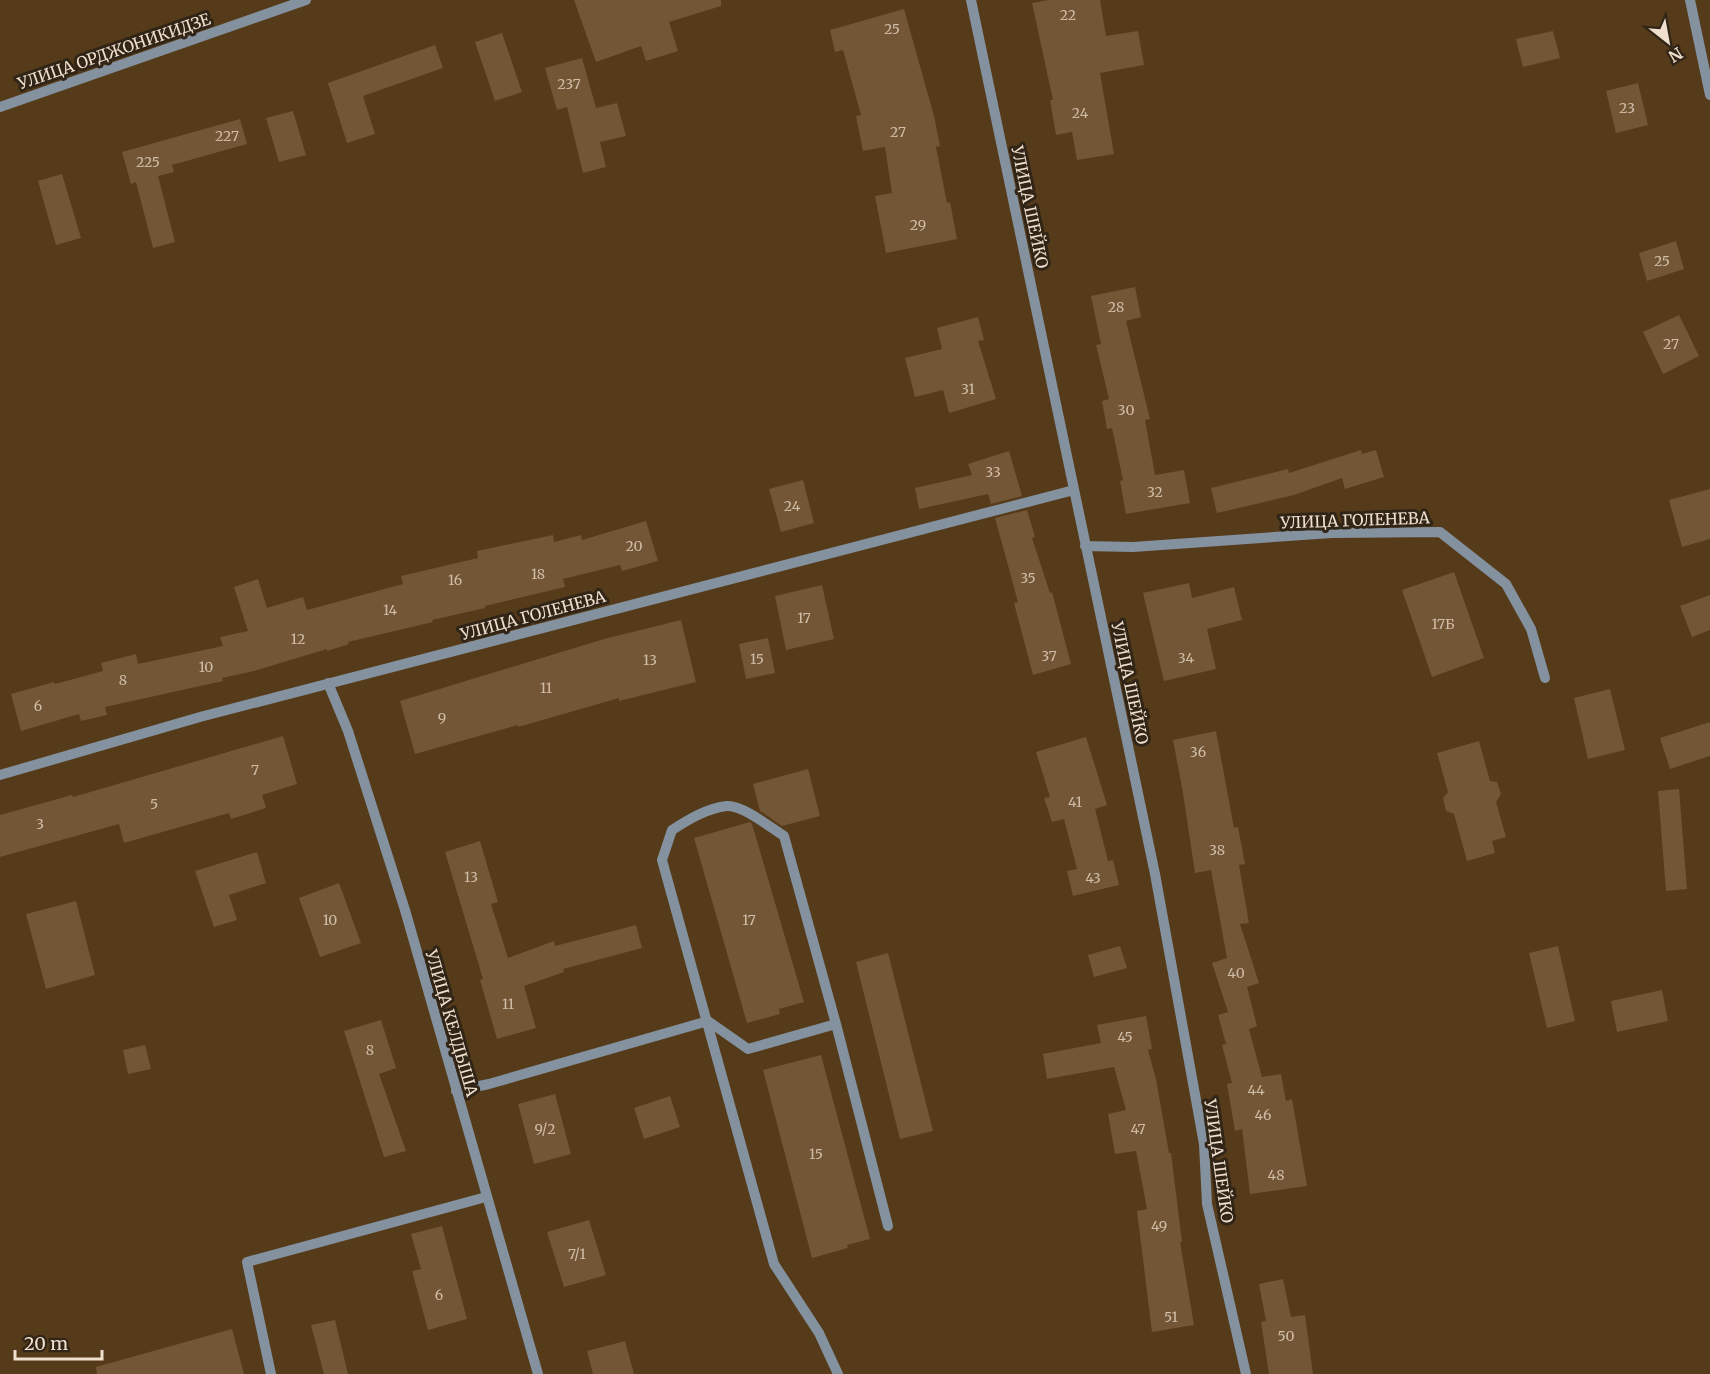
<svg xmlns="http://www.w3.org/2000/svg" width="1710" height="1374" font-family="Merriweather,serif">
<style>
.building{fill:#725636}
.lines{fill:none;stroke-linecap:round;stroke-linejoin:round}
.minor{stroke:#8492a0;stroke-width:10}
.labels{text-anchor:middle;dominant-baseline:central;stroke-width:6;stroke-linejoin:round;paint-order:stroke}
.number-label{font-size:14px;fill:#d0bda7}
.street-label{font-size:16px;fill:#f0dfcd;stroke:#312517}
</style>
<rect width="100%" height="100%" fill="#553b1a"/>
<!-- building -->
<path class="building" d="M 574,0 L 721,0 L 721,6 L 669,22 L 678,51 L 646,61 L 641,46 L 596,62 Z
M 1049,0 L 1100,0 L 1106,36 L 1138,31 L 1144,65 L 1100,73 L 1114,154 L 1077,160 L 1072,132 L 1056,135 L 1050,100 L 1053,100 L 1032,3 Z
M 904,9 L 934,116 L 940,146 L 936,147 L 947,203 L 950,202 L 957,239 L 886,253 L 875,196 L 892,193 L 885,147 L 863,151 L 856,116 L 861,115 L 843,50 L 835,52 L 830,30 Z
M 1553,31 L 1560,58 L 1523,67 L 1516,39 Z
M 502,33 L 522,92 L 495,101 L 475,42 Z
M 435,45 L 443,68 L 363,96 L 375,134 L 347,143 L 328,83 Z
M 582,58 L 596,108 L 617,103 L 626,136 L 600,142 L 606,167 L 583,173 L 567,107 L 557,110 L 545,68 Z
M 1638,83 L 1648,125 L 1616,133 L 1606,91 Z
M 293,111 L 306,155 L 279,162 L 266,118 Z
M 240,119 L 247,144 L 172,165 L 174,172 L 158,176 L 175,242 L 153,248 L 136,182 L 131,184 L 122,152 Z
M 62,174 L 81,238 L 56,245 L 38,181 Z
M 1676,241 L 1684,269 L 1647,281 L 1639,253 Z
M 1135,287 L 1141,317 L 1126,321 L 1150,419 L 1145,420 L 1155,475 L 1184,470 L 1190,503 L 1126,514 L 1120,481 L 1123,480 L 1112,428 L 1107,429 L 1102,401 L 1109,399 L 1096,345 L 1101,344 L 1091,296 Z
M 1679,315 L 1699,356 L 1663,374 L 1643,332 Z
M 978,317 L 984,340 L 978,341 L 996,399 L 949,413 L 943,390 L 915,397 L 905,358 L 942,349 L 937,328 Z
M 1361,450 L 1362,454 L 1376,450 L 1384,477 L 1345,489 L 1342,478 L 1294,495 L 1217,513 L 1211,488 L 1288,469 L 1289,473 Z
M 1009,451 L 1022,496 L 991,504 L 988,494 L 919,509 L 915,488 L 972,475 L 968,464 Z
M 803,480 L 814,523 L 781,532 L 769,489 Z
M 1710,489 L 1710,539 L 1682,547 L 1669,500 Z
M 1027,510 L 1035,537 L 1032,538 L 1050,593 L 1052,592 L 1071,664 L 1033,675 L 1014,603 L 1018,602 L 995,518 Z
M 646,521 L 658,561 L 622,571 L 620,565 L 563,579 L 565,587 L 485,606 L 485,608 L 432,620 L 433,622 L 348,642 L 349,644 L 327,651 L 327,649 L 254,671 L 222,678 L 223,681 L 105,707 L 107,715 L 81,721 L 79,714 L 21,731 L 11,694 L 54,682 L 55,684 L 103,671 L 101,663 L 136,654 L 138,664 L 223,646 L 220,637 L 248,631 L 234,587 L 258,579 L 267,608 L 303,597 L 307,610 L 403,584 L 401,576 L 478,558 L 477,551 L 553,535 L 554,542 L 581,535 L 582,540 Z
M 1454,572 L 1484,658 L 1432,677 L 1402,590 Z
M 1189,583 L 1192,598 L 1234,587 L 1242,620 L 1207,629 L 1216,669 L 1164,681 L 1143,593 Z
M 822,585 L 834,639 L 786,650 L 775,596 Z
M 1710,595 L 1710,630 L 1692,637 L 1680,606 Z
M 681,620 L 696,682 L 619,701 L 619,698 L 518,727 L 518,725 L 415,754 L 400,701 L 604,639 Z
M 768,638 L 775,673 L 746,679 L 739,644 Z
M 1610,689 L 1625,750 L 1588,759 L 1574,698 Z
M 1710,722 L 1710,756 L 1670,769 L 1660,738 Z
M 1216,731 L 1234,828 L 1238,827 L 1245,864 L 1239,865 L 1249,923 L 1240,924 L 1259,983 L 1247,987 L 1257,1026 L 1249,1029 L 1262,1077 L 1281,1074 L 1286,1101 L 1292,1099 L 1307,1186 L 1250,1194 L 1242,1129 L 1235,1131 L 1227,1084 L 1232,1083 L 1222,1045 L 1226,1044 L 1218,1015 L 1228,1012 L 1212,963 L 1227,958 L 1211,870 L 1195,873 L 1183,793 L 1173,740 Z
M 283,736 L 297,784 L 262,795 L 266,808 L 231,819 L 229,813 L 124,843 L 119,824 L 0,857 L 0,815 L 72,795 L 73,797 Z
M 1086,737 L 1107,805 L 1095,809 L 1108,861 L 1113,860 L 1119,885 L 1073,896 L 1067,871 L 1077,869 L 1064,819 L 1052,822 L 1044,798 L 1050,797 L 1036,752 Z
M 1479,741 L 1490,781 L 1497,782 L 1501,794 L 1496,802 L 1506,837 L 1492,841 L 1495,853 L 1467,861 L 1454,814 L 1446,811 L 1443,798 L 1448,792 L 1437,753 Z
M 808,769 L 820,816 L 782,826 L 760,811 L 753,784 Z
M 1679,789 L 1687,889 L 1666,891 L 1658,791 Z
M 750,822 L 752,824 L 804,1002 L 779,1009 L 780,1014 L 747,1023 L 694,838 Z
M 480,841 L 498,902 L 491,904 L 508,958 L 554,941 L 555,946 L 636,925 L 642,948 L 563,969 L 564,972 L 524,986 L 536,1028 L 497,1039 L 480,980 L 483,979 L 445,852 Z
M 257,852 L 266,883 L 229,895 L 237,920 L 214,927 L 195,871 Z
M 339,883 L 361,943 L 320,957 L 299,898 Z
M 76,901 L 95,975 L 46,989 L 26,914 Z
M 1120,946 L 1127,968 L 1094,977 L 1088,955 Z
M 1558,946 L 1575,1021 L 1547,1028 L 1529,953 Z
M 888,953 L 933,1131 L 900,1139 L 856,962 Z
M 1662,990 L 1668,1021 L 1617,1032 L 1611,1001 Z
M 1146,1016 L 1152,1049 L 1148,1050 L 1156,1079 L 1169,1153 L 1171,1153 L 1182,1242 L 1180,1242 L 1194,1325 L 1152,1332 L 1137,1211 L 1147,1209 L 1136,1151 L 1115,1154 L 1108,1114 L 1126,1110 L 1114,1067 L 1047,1079 L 1043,1054 L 1101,1043 L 1097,1025 Z
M 381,1020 L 396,1068 L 379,1074 L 406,1151 L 384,1157 L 344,1031 Z
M 145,1045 L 151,1069 L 128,1074 L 123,1050 Z
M 821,1055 L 870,1239 L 847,1245 L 848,1248 L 812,1258 L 763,1070 Z
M 555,1094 L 571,1154 L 534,1164 L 518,1104 Z
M 670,1096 L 680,1127 L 644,1139 L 634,1108 Z
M 589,1220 L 606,1275 L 564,1287 L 547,1232 Z
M 442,1226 L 467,1319 L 428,1330 L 412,1271 L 421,1269 L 411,1234 Z
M 1283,1279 L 1291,1317 L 1305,1315 L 1313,1374 L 1269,1374 L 1261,1322 L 1266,1321 L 1259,1284 Z
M 335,1320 L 348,1374 L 324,1374 L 311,1325 Z
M 232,1329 L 244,1374 L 97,1374 L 96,1367 Z
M 625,1341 L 634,1374 L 593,1374 L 587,1351 Z"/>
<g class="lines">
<!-- minor -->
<path class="minor" d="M 971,0 L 1155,874 L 1204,1144 L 1207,1204 L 1246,1374
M 1690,0 L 1710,95
M 0,107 L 306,0
M 1085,546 L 1133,547 L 1332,533 L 1440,532 L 1506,584 L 1531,629 L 1545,678
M 328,683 L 348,731 L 405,910 L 538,1374
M 0,775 L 200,717 L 1074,490
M 836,1024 L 888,1226
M 456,1091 L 489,1084 L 708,1021 L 748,1049 L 836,1024 L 784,836 C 771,828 743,805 727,806 C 707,808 688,820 672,830 L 662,860 L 774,1264 L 819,1333 L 838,1374
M 271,1374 L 247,1262 L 486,1197"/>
</g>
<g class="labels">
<!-- number labels -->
<g class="number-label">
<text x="1068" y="15">22</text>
<text x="892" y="29">25</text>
<text x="569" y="84">237</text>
<text x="1627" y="108">23</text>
<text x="1080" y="113">24</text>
<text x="898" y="132">27</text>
<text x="227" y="136">227</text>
<text x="148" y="162">225</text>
<text x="918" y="225">29</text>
<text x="1662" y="261">25</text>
<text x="1116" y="307">28</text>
<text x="1671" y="344">27</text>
<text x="968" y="389">31</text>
<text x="1126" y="410">30</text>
<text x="993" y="472">33</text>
<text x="1155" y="492">32</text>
<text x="792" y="506">24</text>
<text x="634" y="546">20</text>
<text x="538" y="574">18</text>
<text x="1028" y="578">35</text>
<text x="455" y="580">16</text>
<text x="390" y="610">14</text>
<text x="804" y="618">17</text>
<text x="1443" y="624">17Б</text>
<text x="298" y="639">12</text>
<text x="1049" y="656">37</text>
<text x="1186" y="658">34</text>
<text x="757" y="659">15</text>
<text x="650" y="660">13</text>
<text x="206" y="667">10</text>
<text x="123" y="680">8</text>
<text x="546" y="688">11</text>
<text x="38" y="706">6</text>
<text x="442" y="718">9</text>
<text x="1198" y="752">36</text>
<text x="255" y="770">7</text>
<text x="1075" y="802">41</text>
<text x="154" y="804">5</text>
<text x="40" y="824">3</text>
<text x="1217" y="850">38</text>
<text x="471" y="877">13</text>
<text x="1093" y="878">43</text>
<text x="330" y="920">10</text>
<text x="749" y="920">17</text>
<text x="1236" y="973">40</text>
<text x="508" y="1004">11</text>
<text x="1125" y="1037">45</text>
<text x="370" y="1050">8</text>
<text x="1256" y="1090">44</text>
<text x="1263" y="1115">46</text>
<text x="545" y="1129">9/2</text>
<text x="1138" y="1129">47</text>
<text x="816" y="1154">15</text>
<text x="1276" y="1175">48</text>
<text x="1159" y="1226">49</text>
<text x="577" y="1254">7/1</text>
<text x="439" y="1295">6</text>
<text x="1171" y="1317">51</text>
<text x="1286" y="1336">50</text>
</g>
<!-- street labels -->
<g class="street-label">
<text transform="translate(114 51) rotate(-19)">УЛИЦА ОРДЖОНИКИДЗЕ</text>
<text transform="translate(1030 207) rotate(78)">УЛИЦА ШЕЙКО</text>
<text transform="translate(1355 520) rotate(-2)">УЛИЦА ГОЛЕНЕВА</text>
<text transform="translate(533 615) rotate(-15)">УЛИЦА ГОЛЕНЕВА</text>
<text transform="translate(1130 683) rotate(78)">УЛИЦА ШЕЙКО</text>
<text transform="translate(452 1023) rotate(74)">УЛИЦА КЕЛДЫША</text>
<text transform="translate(1219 1161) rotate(82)">УЛИЦА ШЕЙКО</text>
</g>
</g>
<!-- north arrow -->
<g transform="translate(1668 42) rotate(149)" stroke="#312517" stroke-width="4.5" paint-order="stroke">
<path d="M0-4.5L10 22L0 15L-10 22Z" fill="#f0dfcd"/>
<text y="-9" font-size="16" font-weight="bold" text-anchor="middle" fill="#f0dfcd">N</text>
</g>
<!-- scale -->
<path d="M15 1350v9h87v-9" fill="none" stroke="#f0dfcd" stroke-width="3"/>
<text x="24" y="1350" font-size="18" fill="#f0dfcd" stroke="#312517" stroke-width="4.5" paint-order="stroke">20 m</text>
</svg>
